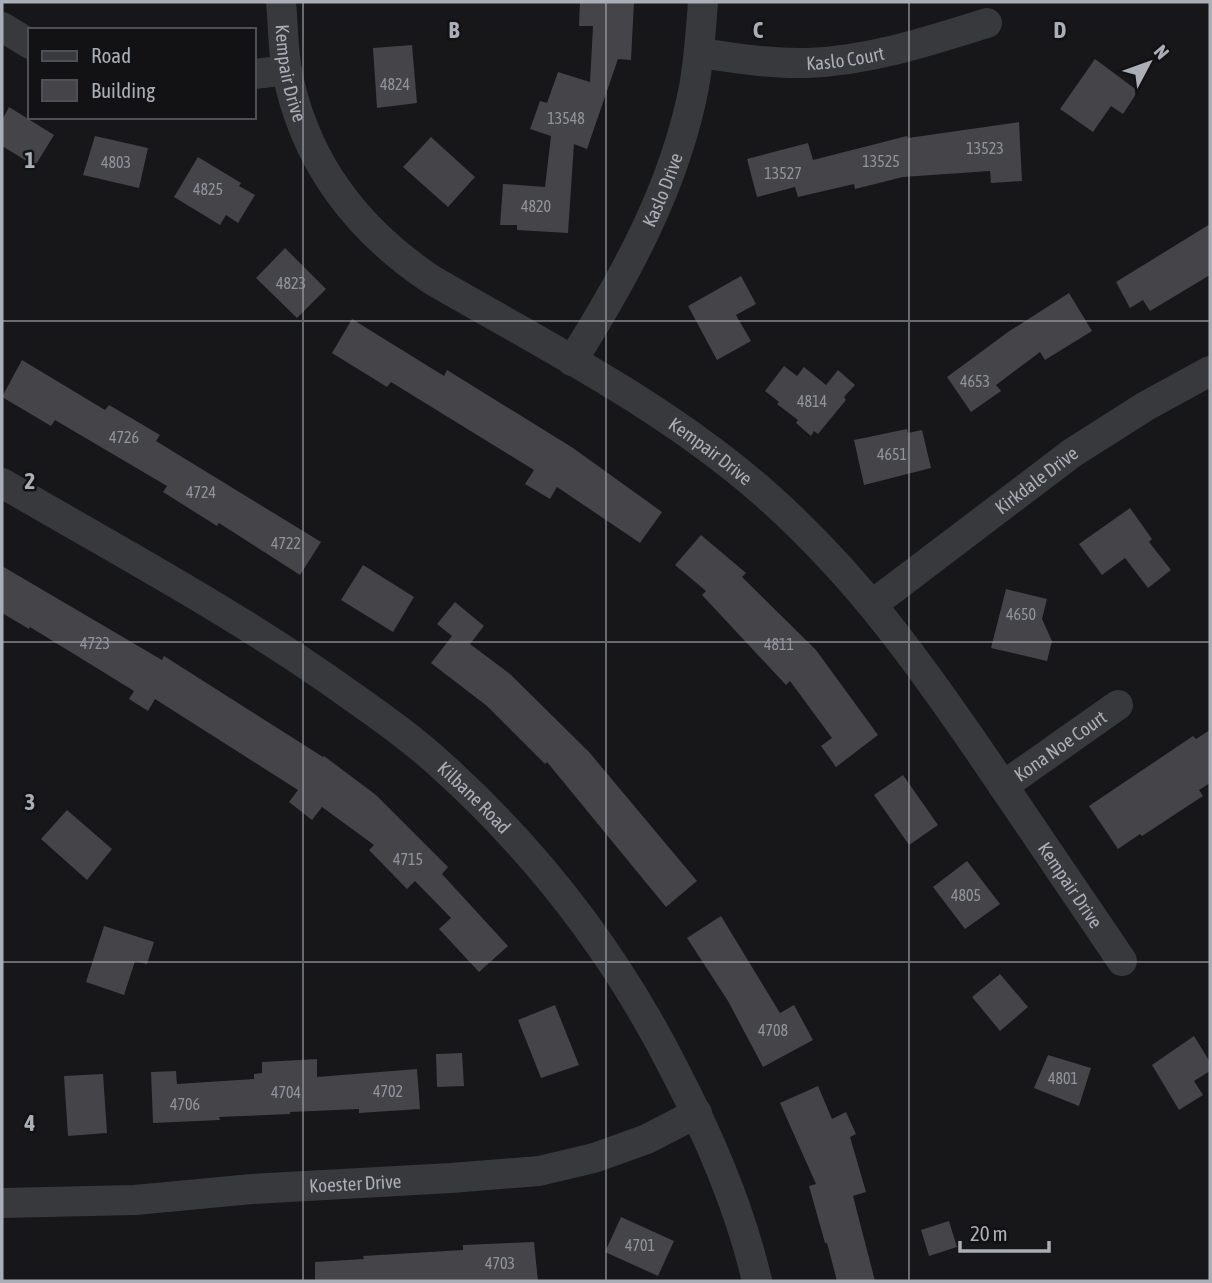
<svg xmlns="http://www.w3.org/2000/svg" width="1212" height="1283" font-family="'Asap Condensed',sans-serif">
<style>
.building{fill:#444449}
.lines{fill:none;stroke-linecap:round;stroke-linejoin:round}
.minor{stroke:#38393d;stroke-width:30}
.grid{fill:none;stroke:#aaaeb7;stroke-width:2;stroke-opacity:0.55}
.labels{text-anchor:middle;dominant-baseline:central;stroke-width:5;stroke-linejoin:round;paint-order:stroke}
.number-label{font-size:16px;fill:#90949c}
.street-label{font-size:19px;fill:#aaaeb7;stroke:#121214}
.grid-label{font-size:23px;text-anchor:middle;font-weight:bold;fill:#aaaeb7;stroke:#121214;stroke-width:5;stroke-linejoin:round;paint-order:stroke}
</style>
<rect width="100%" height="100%" fill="#171719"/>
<!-- building -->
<path class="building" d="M 580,2 L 634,2 L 631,60 L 618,59 L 587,149 L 574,144 L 568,233 L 517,230 L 517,225 L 500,225 L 503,184 L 545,187 L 551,136 L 530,129 L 540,101 L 547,103 L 558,72 L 590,82 L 593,26 L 579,26 Z
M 412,45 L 417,103 L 377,108 L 373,48 Z
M 1095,59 L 1138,91 L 1123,114 L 1111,106 L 1093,132 L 1060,109 Z
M 9,107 L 54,135 L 35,166 L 2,146 L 2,120 Z
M 1019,122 L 1022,181 L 991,183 L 990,171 L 903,177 L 855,189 L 854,184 L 798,197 L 795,187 L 757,197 L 747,159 L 808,143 L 813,160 L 907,136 L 908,138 Z
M 95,136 L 148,148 L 139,188 L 83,175 Z
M 431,137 L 475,177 L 448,207 L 403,167 Z
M 198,157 L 241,183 L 239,186 L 255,195 L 238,223 L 226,215 L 220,225 L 174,197 Z
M 1210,224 L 1210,275 L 1150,311 L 1143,300 L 1130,308 L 1116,282 Z
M 285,248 L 326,289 L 297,318 L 256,278 Z
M 741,276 L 756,304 L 736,315 L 751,341 L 717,360 L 688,306 Z
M 1069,293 L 1092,331 L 1045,360 L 1040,352 L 996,385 L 1001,391 L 971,412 L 947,377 L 1008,332 Z
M 352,319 L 444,376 L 447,370 L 515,412 L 573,448 L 662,512 L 640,543 L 557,487 L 550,499 L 525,484 L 534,470 L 391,382 L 387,387 L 332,353 Z
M 22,360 L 105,410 L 109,405 L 160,435 L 156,441 L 321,542 L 300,575 L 219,523 L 217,526 L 163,492 L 167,486 L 55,420 L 51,426 L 2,397 Z
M 784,366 L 797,376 L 804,367 L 826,385 L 838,370 L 855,385 L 844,397 L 846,400 L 818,434 L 814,431 L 811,436 L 796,423 L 798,420 L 777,404 L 779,402 L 765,391 Z
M 907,429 L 908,433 L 922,430 L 931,468 L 864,485 L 854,440 Z
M 1130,508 L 1152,539 L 1149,542 L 1171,570 L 1148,588 L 1125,558 L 1102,575 L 1079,544 Z
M 701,535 L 746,573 L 742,577 L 816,650 L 878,735 L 836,767 L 821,746 L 832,738 L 790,681 L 786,685 L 702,595 L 706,591 L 675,565 Z
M 363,565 L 414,597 L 393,632 L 341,600 Z
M 2,566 L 162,660 L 164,656 L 323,757 L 324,756 L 376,795 L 448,867 L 442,874 L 508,946 L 479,972 L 439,929 L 451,918 L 415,881 L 407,889 L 369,850 L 374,845 L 322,807 L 312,820 L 289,802 L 298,790 L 155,699 L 148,711 L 129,699 L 134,691 L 30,627 L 29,629 L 2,613 Z
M 1006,589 L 1047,599 L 1042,619 L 1052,641 L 1047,661 L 991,648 Z
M 455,602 L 484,626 L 470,644 L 510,674 L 589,752 L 697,881 L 666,907 L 547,762 L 545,764 L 487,706 L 431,663 L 452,636 L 437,624 Z
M 1210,730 L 1210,783 L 1199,790 L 1203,796 L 1142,836 L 1140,834 L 1118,849 L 1089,806 L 1193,736 L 1196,739 Z
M 903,775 L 938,825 L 909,845 L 874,795 Z
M 67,810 L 112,849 L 87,880 L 41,839 Z
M 967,861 L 1000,904 L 965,929 L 933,887 Z
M 721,916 L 780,1013 L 794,1005 L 813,1040 L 763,1067 L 728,1001 L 687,938 Z
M 104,926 L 154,942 L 147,964 L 135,961 L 124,995 L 86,982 Z
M 1000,974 L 1028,1007 L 1000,1031 L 972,997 Z
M 555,1005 L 579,1065 L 541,1078 L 518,1020 Z
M 1194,1036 L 1210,1062 L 1210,1071 L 1194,1081 L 1203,1095 L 1179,1110 L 1152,1065 Z
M 462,1053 L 464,1086 L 437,1087 L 436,1054 Z
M 1048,1055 L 1091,1068 L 1079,1106 L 1034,1088 Z
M 317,1059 L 317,1077 L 417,1069 L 420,1109 L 359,1113 L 359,1109 L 290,1112 L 290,1114 L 219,1117 L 220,1120 L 153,1123 L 151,1072 L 176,1071 L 177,1084 L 254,1079 L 254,1074 L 262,1073 L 262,1062 Z
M 103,1074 L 107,1133 L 68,1136 L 64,1076 Z
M 818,1086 L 832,1119 L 846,1112 L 856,1134 L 850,1137 L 866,1192 L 853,1196 L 875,1281 L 837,1281 L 827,1243 L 825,1243 L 809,1186 L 816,1184 L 780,1103 Z
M 621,1217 L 674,1241 L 658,1276 L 605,1252 Z
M 949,1221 L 957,1247 L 929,1256 L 921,1230 Z
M 534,1242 L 538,1281 L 315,1281 L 315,1262 L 364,1259 L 363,1256 L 463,1250 L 463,1245 Z"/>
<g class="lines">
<!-- minor -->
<g class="minor">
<path id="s1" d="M 281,2 C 283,24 283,49 287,71 C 304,161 357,230 432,280 C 546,346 665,406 764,493 C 857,575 920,664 989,765 C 1033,830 1078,896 1122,961"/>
<path d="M 2,27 L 30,44"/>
<path id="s2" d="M 699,53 C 735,58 771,64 807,63 C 869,61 929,41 987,23"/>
<path d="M 254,74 L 287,70"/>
<path id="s3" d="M 572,361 C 625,277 675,186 694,87 C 699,59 701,30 703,2"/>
<path id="s4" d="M 2,483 C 120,552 242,617 353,697 C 384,719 415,741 443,767 C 538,853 616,954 674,1069 C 709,1136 740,1207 757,1281"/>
<path id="s5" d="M 873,604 L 1072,453 L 1146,406 L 1210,371"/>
<path id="s6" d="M 1003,786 L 1118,705"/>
<path id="s7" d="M 2,1203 L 135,1200 L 252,1189 L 451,1178 L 539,1171 L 594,1158 L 647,1139 L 697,1113"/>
</g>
</g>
<!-- grid -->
<path class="grid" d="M 303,2 L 303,1281M 606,2 L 606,1281M 909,2 L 909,1281M 2,321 L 1210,321M 2,642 L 1210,642M 2,962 L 1210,962"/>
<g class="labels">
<!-- number labels -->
<g class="number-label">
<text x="395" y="84">4824</text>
<text x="566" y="118">13548</text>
<text x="985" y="148">13523</text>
<text x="881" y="161">13525</text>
<text x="116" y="162">4803</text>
<text x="783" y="173">13527</text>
<text x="208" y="189">4825</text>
<text x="536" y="206">4820</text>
<text x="291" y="283">4823</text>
<text x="975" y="381">4653</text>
<text x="812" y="401">4814</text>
<text x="124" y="437">4726</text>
<text x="892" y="454">4651</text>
<text x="201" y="492">4724</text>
<text x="286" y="543">4722</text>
<text x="1021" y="614">4650</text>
<text x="95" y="643">4723</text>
<text x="779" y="644">4811</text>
<text x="408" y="859">4715</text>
<text x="966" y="895">4805</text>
<text x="773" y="1030">4708</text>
<text x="1063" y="1078">4801</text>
<text x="388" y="1091">4702</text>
<text x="286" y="1092">4704</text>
<text x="185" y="1104">4706</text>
<text x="640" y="1245">4701</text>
<text x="500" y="1263">4703</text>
</g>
<!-- street labels -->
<g class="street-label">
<text stroke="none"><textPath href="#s2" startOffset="147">Kaslo Court</textPath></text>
<text stroke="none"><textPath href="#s1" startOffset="72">Kempair Drive</textPath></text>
<text stroke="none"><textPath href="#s3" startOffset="194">Kaslo Drive</textPath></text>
<text stroke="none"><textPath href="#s1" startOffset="658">Kempair Drive</textPath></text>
<text stroke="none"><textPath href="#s5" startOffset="205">Kirkdale Drive</textPath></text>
<text stroke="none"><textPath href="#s6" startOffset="70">Kona Noe Court</textPath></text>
<text stroke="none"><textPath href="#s4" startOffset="569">Kilbane Road</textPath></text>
<text stroke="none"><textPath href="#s1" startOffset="1225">Kempair Drive</textPath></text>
<text stroke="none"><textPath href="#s7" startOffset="354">Koester Drive</textPath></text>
</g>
</g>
<g class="grid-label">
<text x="454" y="38">B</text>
<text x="758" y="38">C</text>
<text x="1060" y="38">D</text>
<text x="30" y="168">1</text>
<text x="30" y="489">2</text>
<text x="30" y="810">3</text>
<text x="30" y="1131">4</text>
</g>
<!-- border -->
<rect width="1212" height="1283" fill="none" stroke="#aaaeb7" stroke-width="7"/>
<!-- legend -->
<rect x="28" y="28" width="228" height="91" fill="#121214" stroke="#4f5055" stroke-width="2"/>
<rect x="42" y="51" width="35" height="10" fill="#38393d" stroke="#4f5055" stroke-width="2"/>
<text x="91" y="63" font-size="21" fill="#aaaeb7">Road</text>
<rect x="42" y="80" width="35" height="21" fill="#444449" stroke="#4f5055" stroke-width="2"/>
<text x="91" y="98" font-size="21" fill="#aaaeb7">Building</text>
<!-- north arrow -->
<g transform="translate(1149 63) rotate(49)" stroke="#121214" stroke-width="5" paint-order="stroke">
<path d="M0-5L12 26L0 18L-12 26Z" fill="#aaaeb7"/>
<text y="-10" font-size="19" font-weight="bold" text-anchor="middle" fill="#aaaeb7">N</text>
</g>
<!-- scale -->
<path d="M960 1241v10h89v-10" fill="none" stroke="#aaaeb7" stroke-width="3.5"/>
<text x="970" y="1241" font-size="21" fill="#aaaeb7" stroke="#121214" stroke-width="5" paint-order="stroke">20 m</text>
</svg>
